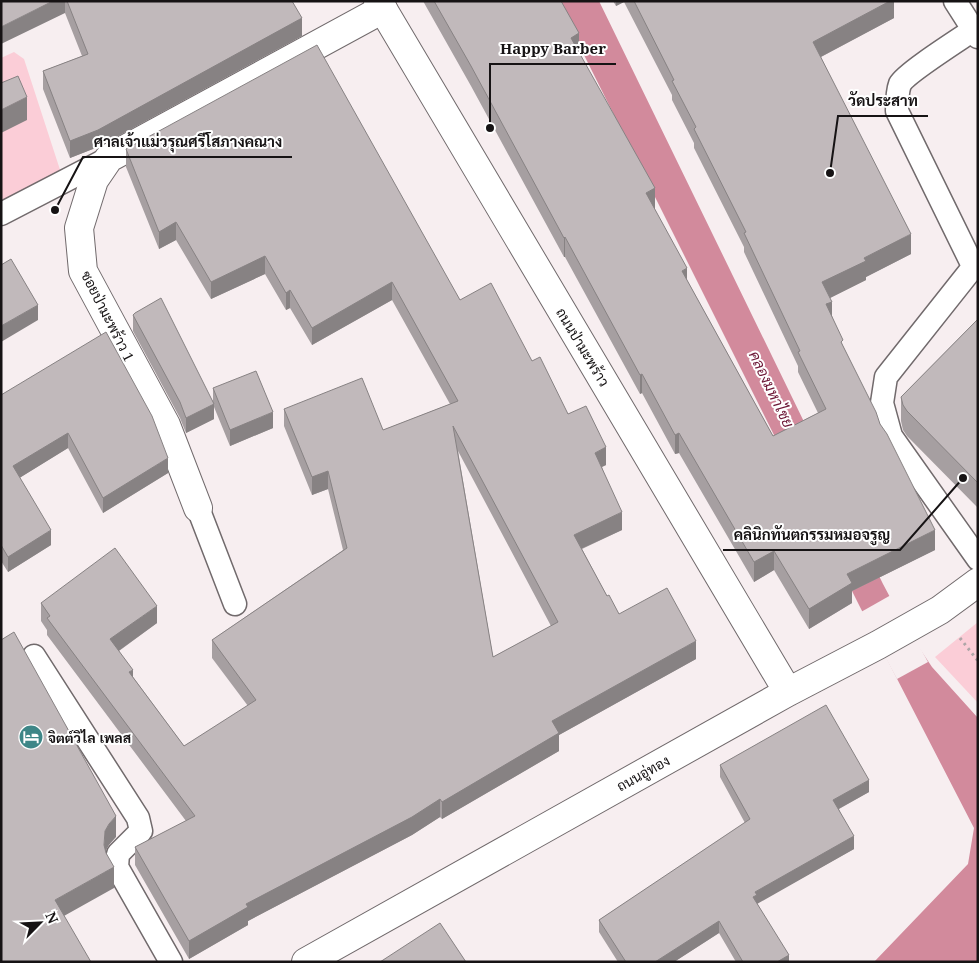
<svg xmlns="http://www.w3.org/2000/svg" width="979" height="963" font-family="'Noto Serif',Sarabun,serif">
<style>
.green{fill:#fbcdd7}
.water{fill:#d28a9c}
.pier{fill:#f7eef0}
.lines{fill:none;stroke-linecap:round;stroke-linejoin:round}
.lane-casing{stroke:#716a6c;stroke-width:25}
.street-casing{stroke:#716a6c;stroke-width:30}
.secondary-casing{stroke:#716a6c;stroke-width:30}
.path{stroke:#aea6a8;stroke-width:3;stroke-dasharray:2.5 4;stroke-linecap:butt}
.lane{stroke:#fff;stroke-width:22}
.street{stroke:#fff;stroke-width:28}
.secondary{stroke:#fff;stroke-width:28}
.wall{fill:#a69fa1;fill-rule:evenodd}
.shaded-wall{fill:#878283}
.building{fill:#c1b9bb;stroke:#878283;fill-rule:evenodd}
.labels{text-anchor:middle;dominant-baseline:central;stroke-width:4;stroke-linejoin:round;paint-order:stroke}
.street-label{font-size:14px;fill:#161314;stroke:#fff}
.poi-label{font-size:14px;font-weight:bold;fill:#161314;stroke:#fff;text-anchor:start}
.water-label{font-size:15px;font-style:italic;fill:#6d1837;stroke:#fff}
.leader{fill:none;stroke:#161314;stroke-width:2}
.callout-dot{fill:#161314;stroke:#fff;stroke-width:2}
.callout-label{font-size:15px;text-anchor:middle;font-weight:bold;fill:#161314;stroke:#fff;stroke-width:4;stroke-linejoin:round;paint-order:stroke}
</style>
<rect width="100%" height="100%" fill="#f7eef0"/>
<!-- green -->
<path class="green" d="M 14,52 L 24,59 L 63,179 L 1,211 L 1,58 Z
M 978,622 L 978,703 L 935,657 Z"/>
<!-- water -->
<path class="water" d="M 557,1 L 599,1 L 883,584 L 908,631 L 932,667 L 978,718 L 978,962 L 874,962 L 968,864 L 974,828 L 860,607 Z"/>
<!-- pier -->
<path class="pier" d="M 891,595 L 928,662 L 897,679 L 861,612 Z"/>
<g class="lines">
<defs>
<path id="lane" d="M 955,1 L 978,37
M 973,30 C 960,39 906,73 900,84 C 897,92 897,103 897,111 L 973,266
M 1,214 L 109,158
M 978,261 L 886,377 L 882,403 L 891,436 L 978,559
M 198,508 L 235,604
M 34,656 L 138,818 L 141,831 L 118,854 L 117,867 L 171,962"/>
<path id="street" d="M 198,508 L 166,425 L 83,271 L 79,228 L 94,180 L 109,158 L 383,9"/>
<path id="secondary" d="M 378,1 L 788,692
M 306,962 L 788,692 L 878,645 L 940,610 L 978,582"/>
</defs>
<!-- lane casing -->
<use href="#lane" class="lane-casing"/>
<!-- street casing -->
<use href="#street" class="street-casing"/>
<!-- secondary casing -->
<use href="#secondary" class="secondary-casing"/>
<!-- path -->
<path class="path" d="M 960,638 L 978,661"/>
<!-- lane -->
<use href="#lane" class="lane"/>
<!-- street -->
<use href="#street" class="street"/>
<!-- secondary -->
<use href="#secondary" class="secondary"/>
</g>
<!-- wall -->
<path class="wall" d="M 1,1 L 292,1 L 302,36 L 98,147 L 70,158 L 43,89 L 43,71 L 82,56 L 65,13 Z
M 423,1 L 561,1 L 579,52 L 655,208 L 654,208 L 687,280 L 773,436 L 818,413 L 798,372 L 798,366 L 744,252 L 744,247 L 694,148 L 694,143 L 672,100 L 672,95 L 624,2 L 616,6 L 613,1 L 894,1 L 894,18 L 821,57 L 911,254 L 866,277 L 866,280 L 830,298 L 832,316 L 843,346 L 880,424 L 935,550 L 852,591 L 852,603 L 809,629 L 774,570 L 754,582 L 679,453 L 675,454 L 642,393 L 640,394 L 565,257 L 564,257 L 471,86 Z
M 126,149 L 460,300 L 532,361 L 568,414 L 606,465 L 602,467 L 622,530 L 582,549 L 607,596 L 619,614 L 696,659 L 559,735 L 559,751 L 442,819 L 440,817 L 412,835 L 248,921 L 248,925 L 189,959 L 135,865 L 135,847 L 186,821 L 47,635 L 47,630 L 41,621 L 41,603 L 157,623 L 119,651 L 133,677 L 184,746 L 248,706 L 212,658 L 212,640 L 343,550 L 328,489 L 312,495 L 284,426 L 284,409 L 383,430 L 450,404 L 392,300 L 312,345 L 290,308 L 286,310 L 265,274 L 211,299 L 176,240 L 159,249 L 126,167 ZM 458,451 L 551,626 L 493,657 Z
M 133,315 L 213,401 L 213,388 L 273,428 L 230,446 L 214,407 L 214,419 L 186,433 L 180,418 L 133,331 Z
M 978,319 L 978,508 L 907,436 L 903,430 L 901,421 L 901,397 Z
M 1,395 L 168,473 L 103,513 L 68,448 L 19,478 L 51,545 L 8,572 L 1,561 Z
M 720,765 L 869,792 L 839,809 L 854,849 L 757,903 L 789,962 L 736,962 L 719,933 L 674,962 L 618,962 L 599,932 L 599,920 L 745,823 L 720,777 Z"/>
<!-- shaded-wall -->
<path class="shaded-wall" d="M 53,1 L 65,1 L 65,13 L 1,44 L 1,27 Z
M 616,1 L 624,1 L 624,2 L 616,6 Z
M 890,1 L 894,1 L 894,18 L 813,61 L 813,42 Z
M 302,18 L 302,36 L 98,147 L 70,158 L 70,141 Z
M 579,33 L 579,53 L 571,38 Z
M 27,97 L 27,120 L 1,133 L 1,110 Z
M 655,188 L 655,208 L 646,213 L 646,193 Z
M 176,222 L 176,240 L 159,249 L 159,232 Z
M 911,234 L 911,254 L 866,277 L 866,280 L 822,302 L 822,282 L 864,258 Z
M 565,237 L 565,257 L 564,257 L 564,238 Z
M 265,256 L 265,274 L 211,299 L 211,282 Z
M 687,268 L 687,287 L 682,271 Z
M 392,282 L 392,300 L 312,345 L 312,328 Z
M 290,290 L 290,308 L 286,310 L 286,293 Z
M 832,302 L 832,321 L 826,304 Z
M 38,305 L 38,320 L 1,342 L 1,326 Z
M 642,374 L 642,393 L 640,394 L 640,375 Z
M 214,404 L 214,419 L 186,433 L 186,418 Z
M 273,412 L 273,428 L 230,446 L 230,430 Z
M 68,433 L 68,448 L 13,482 L 13,466 Z
M 679,433 L 679,453 L 675,454 L 675,435 Z
M 606,447 L 606,465 L 595,470 L 595,453 Z
M 168,458 L 168,473 L 103,513 L 103,498 Z
M 328,471 L 328,489 L 312,495 L 312,477 Z
M 622,512 L 622,530 L 574,552 L 574,535 Z
M 51,530 L 51,545 L 8,572 L 8,557 Z
M 935,530 L 935,550 L 852,591 L 852,603 L 809,629 L 809,609 L 847,574 Z
M 774,551 L 774,570 L 754,582 L 754,562 Z
M 157,606 L 157,623 L 110,657 L 110,639 Z
M 696,641 L 696,659 L 559,735 L 559,751 L 442,819 L 442,802 L 552,721 Z
M 133,670 L 133,688 L 129,672 Z
M 869,780 L 869,792 L 833,812 L 833,800 Z
M 440,799 L 440,817 L 412,835 L 248,921 L 248,925 L 189,959 L 189,941 L 246,904 Z
M 116,816 L 116,837 L 109,845 L 105,852 L 104,845 L 105,831 L 109,824 Z
M 854,836 L 854,849 L 757,904 L 753,897 L 755,892 Z
M 114,867 L 114,888 L 55,921 L 55,900 Z
M 719,921 L 719,933 L 674,962 L 655,962 Z
M 789,955 L 789,962 L 777,962 Z"/>
<!-- building -->
<path class="building" d="M 1,1 L 53,1 L 1,27 Z
M 67,1 L 292,1 L 302,18 L 98,130 L 70,141 L 43,71 L 88,54 Z
M 434,1 L 561,1 L 579,33 L 571,38 L 655,188 L 646,193 L 687,268 L 682,271 L 773,436 L 826,409 L 798,352 L 800,351 L 744,233 L 746,232 L 694,129 L 696,127 L 672,81 L 674,80 L 634,1 L 890,1 L 813,42 L 911,234 L 864,258 L 866,261 L 822,282 L 832,302 L 826,304 L 843,340 L 841,342 L 876,412 L 880,424 L 887,434 L 935,530 L 847,574 L 852,583 L 809,609 L 774,551 L 754,562 L 679,433 L 675,435 L 642,374 L 640,375 L 565,237 L 564,238 L 471,66 Z
M 317,45 L 460,300 L 491,283 L 532,361 L 540,357 L 568,414 L 586,406 L 606,447 L 595,453 L 622,512 L 574,535 L 607,596 L 609,595 L 619,614 L 667,588 L 696,641 L 552,721 L 559,733 L 442,802 L 440,799 L 412,817 L 246,904 L 248,907 L 189,941 L 135,847 L 195,816 L 47,618 L 50,616 L 41,603 L 115,548 L 157,606 L 110,639 L 133,670 L 129,672 L 184,746 L 256,700 L 212,640 L 347,548 L 328,471 L 312,477 L 284,409 L 362,378 L 383,430 L 458,401 L 392,282 L 312,328 L 290,290 L 286,293 L 265,256 L 211,282 L 176,222 L 159,232 L 126,149 ZM 453,426 L 558,622 L 493,657 Z
M 18,76 L 27,97 L 1,110 L 1,83 Z
M 11,259 L 38,305 L 1,326 L 1,265 Z
M 161,298 L 214,404 L 186,418 L 180,402 L 133,315 L 135,313 Z
M 978,319 L 978,483 L 907,411 L 903,405 L 901,397 Z
M 106,332 L 152,416 L 168,458 L 103,498 L 68,433 L 13,466 L 51,530 L 8,557 L 1,545 L 1,395 Z
M 256,371 L 273,412 L 230,430 L 213,388 Z
M 14,632 L 116,816 L 109,824 L 105,831 L 104,845 L 106,853 L 114,867 L 55,900 L 91,962 L 1,962 L 1,640 Z
M 826,705 L 869,780 L 833,800 L 854,836 L 755,892 L 757,895 L 753,897 L 789,955 L 777,962 L 743,962 L 719,921 L 655,962 L 626,962 L 599,920 L 750,819 L 720,765 Z
M 440,923 L 466,962 L 380,962 Z"/>
<!-- icons -->
<defs>
<symbol id="hotel-disc" viewBox="-11 -11 22 22"><circle r="9.5" fill="#3e8687" stroke="#fff"/><path d="M-6-4.5h1.5V1H6V5H4.5V3h-9V5H-6ZM-4 0a1.8 1.8 0 1 1 3.6 0ZM.5 0V-2.5h3Q6-2.5 6 0Z" fill="#fff"/></symbol>
</defs>
<g fill-rule="evenodd">
<use href="#hotel-disc" x="17" y="723" width="28" height="28"/>
</g>
<g class="labels">
<!-- street labels -->
<g class="street-label">
<text transform="translate(108 316) rotate(63)">ซอยป่ามะพร้าว 1</text>
<text transform="translate(583 347) rotate(59)">ถนนป่ามะพร้าว</text>
<text transform="translate(643 773) rotate(-29)">ถนนอู่ทอง</text>
</g>
<!-- poi labels -->
<g class="poi-label">
<text x="48" y="737">จิตต์วิไล เพลส</text>
</g>
<!-- water labels -->
<g class="water-label">
<text transform="translate(772 389) rotate(64)">คลองมหาไชย</text>
</g>
</g>
<!-- callouts -->
<path class="leader" d="M490 128L490 64H616M830 173L838 116H928M55 210L83 157H292M963 478L900 550H723"/>
<g class="callout-dot">
<circle cx="490" cy="128" r="5"/>
<circle cx="830" cy="173" r="5"/>
<circle cx="55" cy="210" r="5"/>
<circle cx="963" cy="478" r="5"/>
</g>
<g class="callout-label">
<text x="553" y="54">Happy Barber</text>
<text x="883" y="106">วัดประสาท</text>
<text x="188" y="147">ศาลเจ้าแม่วรุณศรีโสภางคณาง</text>
<text x="812" y="540">คลินิกทันตกรรมหมอจรูญ</text>
</g>
<!-- border -->
<rect width="979" height="963" fill="none" stroke="#161314" stroke-width="5"/>
<!-- north arrow -->
<g transform="translate(40 923) rotate(66)" stroke="#ffffff" stroke-width="4" paint-order="stroke">
<path d="M0-4L9 19L0 12L-9 19Z" fill="#161314"/>
<text y="-8" font-size="14" font-weight="bold" text-anchor="middle" fill="#161314">N</text>
</g>
</svg>
